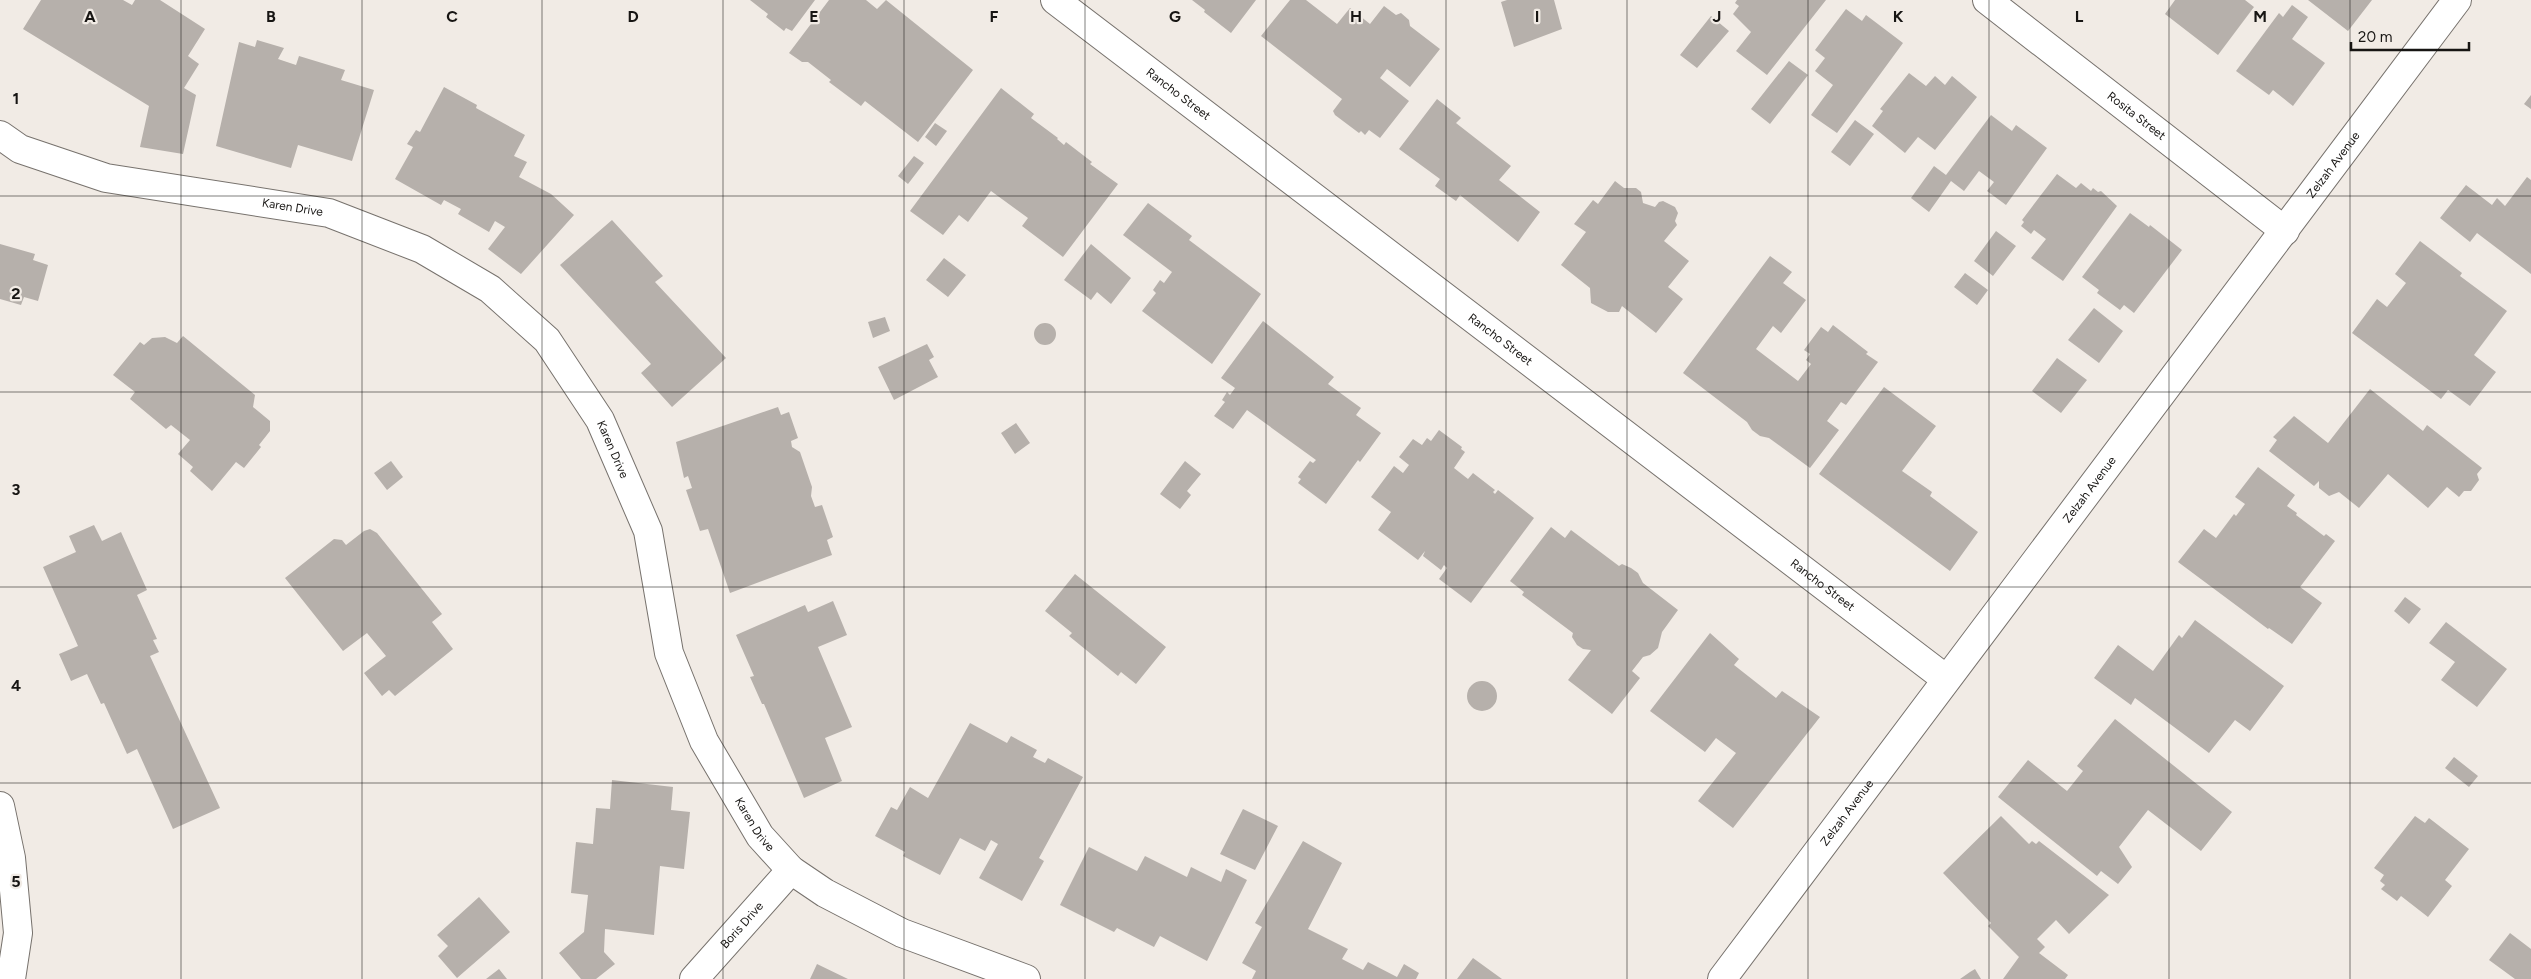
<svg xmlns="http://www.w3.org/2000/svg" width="2531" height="979" font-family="Figtree,sans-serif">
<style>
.building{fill:#b6b0ab}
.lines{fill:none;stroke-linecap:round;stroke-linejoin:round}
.minor-casing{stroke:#77726d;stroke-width:30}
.minor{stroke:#fff;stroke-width:28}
.grid{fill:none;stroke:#171513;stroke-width:1;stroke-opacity:0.55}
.labels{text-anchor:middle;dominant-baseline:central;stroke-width:4.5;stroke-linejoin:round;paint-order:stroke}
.street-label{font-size:12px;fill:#171513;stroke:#f1ebe5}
.grid-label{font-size:16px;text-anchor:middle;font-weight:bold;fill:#171513;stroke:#f1ebe5;stroke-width:4.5;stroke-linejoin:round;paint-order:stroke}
</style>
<rect width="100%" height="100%" fill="#f1ebe5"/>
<!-- building -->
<path class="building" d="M 41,0 L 123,0 L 132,5 L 135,0 L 160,0 L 205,29 L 188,56 L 199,64 L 184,88 L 196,95 L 183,154 L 140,147 L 149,106 L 23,29 Z
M 750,0 L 815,0 L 792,31 L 786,28 L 784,31 L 766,17 L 768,14 Z
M 829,0 L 866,0 L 877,9 L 886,0 L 973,70 L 918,142 L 865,101 L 861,106 L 829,82 L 831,80 L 808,62 L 802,62 L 789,53 Z
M 1192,0 L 1256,0 L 1231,33 L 1204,12 L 1205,10 Z
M 1290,0 L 1306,0 L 1337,24 L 1350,8 L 1370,24 L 1384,6 L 1396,15 L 1401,13 L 1409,20 L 1410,26 L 1440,49 L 1410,87 L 1387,69 L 1380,78 L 1409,101 L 1380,138 L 1369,130 L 1365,135 L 1361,131 L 1359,133 L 1335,115 L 1333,111 L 1342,99 L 1261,36 Z
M 1507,0 L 1554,0 L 1562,29 L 1514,47 L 1501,2 Z
M 1737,0 L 1826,0 L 1767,75 L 1736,51 L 1751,32 L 1733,14 L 1739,6 L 1735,3 Z
M 2175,0 L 2245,0 L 2254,7 L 2218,55 L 2165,14 Z
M 2308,0 L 2372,0 L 2348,31 Z
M 2292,5 L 2308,17 L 2292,39 L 2325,63 L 2293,106 L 2273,90 L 2269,95 L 2236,71 L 2279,13 L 2283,17 Z
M 1846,9 L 1862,21 L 1866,15 L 1903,43 L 1837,133 L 1811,115 L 1833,85 L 1815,71 L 1825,58 L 1815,50 Z
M 1711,16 L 1729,31 L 1697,68 L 1680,55 Z
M 257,40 L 284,48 L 278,59 L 296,65 L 299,56 L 345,70 L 341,80 L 374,90 L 352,161 L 298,145 L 291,168 L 216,146 L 239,42 L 255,47 Z
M 1789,61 L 1808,75 L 1770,124 L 1751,109 Z
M 1909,73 L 1926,86 L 1935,76 L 1945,85 L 1952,76 L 1977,97 L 1935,150 L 1918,137 L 1905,153 L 1872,126 L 1883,111 L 1880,109 Z
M 444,87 L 477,105 L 476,108 L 525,135 L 514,156 L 527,162 L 519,177 L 551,194 L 574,215 L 521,274 L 488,249 L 505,227 L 495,221 L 489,232 L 458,214 L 461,209 L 444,200 L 441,205 L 395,179 L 413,147 L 407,144 L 416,130 L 420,132 Z
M 1001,88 L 1034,114 L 1031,118 L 1058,138 L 1057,139 L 1064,145 L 1066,142 L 1092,162 L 1090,164 L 1118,184 L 1063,257 L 1022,226 L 1028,218 L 991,191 L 968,222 L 959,215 L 943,235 L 910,211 Z
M 2531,95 L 2531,109 L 2524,104 Z
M 1437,99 L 1461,118 L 1456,123 L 1511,166 L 1499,180 L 1540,212 L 1518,242 L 1460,195 L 1456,201 L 1435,186 L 1440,179 L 1399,149 Z
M 1991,115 L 2012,131 L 2016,125 L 2047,148 L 2006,205 L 1987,191 L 1994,182 L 1979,171 L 1964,191 L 1951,181 L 1929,212 L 1911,198 L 1934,166 L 1946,175 Z
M 1855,120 L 1874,134 L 1850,166 L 1831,152 Z
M 935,123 L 947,131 L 936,146 L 925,137 Z
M 914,156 L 924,163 L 908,184 L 898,176 Z
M 2057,174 L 2076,188 L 2081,183 L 2091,191 L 2093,188 L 2098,192 L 2101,191 L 2117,206 L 2063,281 L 2031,258 L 2046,239 L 2034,230 L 2031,234 L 2021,226 L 2024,222 L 2022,220 Z
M 2527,177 L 2531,180 L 2531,274 L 2477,233 L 2470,242 L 2440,218 L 2466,185 L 2492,205 L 2497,198 L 2505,206 Z
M 1615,181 L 1624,188 L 1636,188 L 1641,192 L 1643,203 L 1655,207 L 1659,202 L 1663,201 L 1675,207 L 1678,213 L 1675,221 L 1677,225 L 1664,241 L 1689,261 L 1668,287 L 1683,299 L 1656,333 L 1622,306 L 1619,312 L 1608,312 L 1591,303 L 1590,288 L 1561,265 L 1586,232 L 1574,224 L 1593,200 L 1598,204 Z
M 1148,203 L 1192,236 L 1189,240 L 1261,294 L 1212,364 L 1142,311 L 1156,293 L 1153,290 L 1160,280 L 1164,283 L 1172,272 L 1123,235 Z
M 2130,213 L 2149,227 L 2150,225 L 2182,250 L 2134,313 L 2124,305 L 2120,310 L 2097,293 L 2099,290 L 2082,277 Z
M 612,220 L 663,276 L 655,282 L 726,358 L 672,407 L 641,373 L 651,364 L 560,265 Z
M 1996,231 L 2016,246 L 1993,276 L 1974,261 Z
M 2420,241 L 2462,273 L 2460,276 L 2507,311 L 2474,355 L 2496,372 L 2470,406 L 2448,390 L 2441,399 L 2352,333 L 2377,299 L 2387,307 L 2406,283 L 2395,274 Z
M 0,244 L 35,254 L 33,260 L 48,265 L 38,301 L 24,297 L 21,305 L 0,299 Z
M 1091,244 L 1131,278 L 1111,304 L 1097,292 L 1091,300 L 1064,280 Z
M 1770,256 L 1792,272 L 1783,283 L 1806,300 L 1781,333 L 1773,326 L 1756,349 L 1798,381 L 1811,364 L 1806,360 L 1810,354 L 1804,350 L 1821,327 L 1828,332 L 1833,325 L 1868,352 L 1866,354 L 1878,362 L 1846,405 L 1841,402 L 1827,421 L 1839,430 L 1810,468 L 1769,438 L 1760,436 L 1752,430 L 1747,422 L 1683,373 Z
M 944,258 L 966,275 L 948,297 L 926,280 Z
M 1965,273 L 1988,290 L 1977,305 L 1954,287 Z
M 2094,308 L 2123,331 L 2099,363 L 2068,340 Z
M 885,317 L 890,331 L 873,338 L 868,322 Z
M 1263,321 L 1334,377 L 1328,384 L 1361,408 L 1356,415 L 1381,433 L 1360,462 L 1358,460 L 1326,504 L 1298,483 L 1301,479 L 1298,477 L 1310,461 L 1313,463 L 1316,460 L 1247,410 L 1233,429 L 1214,416 L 1225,402 L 1222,400 L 1227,392 L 1230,395 L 1235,388 L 1221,378 Z
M1034 334a11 11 0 1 1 22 0a11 11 0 1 1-22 0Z
M 183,336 L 255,395 L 253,407 L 270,421 L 270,431 L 259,445 L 261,447 L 244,468 L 236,462 L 212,491 L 190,471 L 193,467 L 178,454 L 190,440 L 171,425 L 166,429 L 130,399 L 135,392 L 113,375 L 140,342 L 144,345 L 152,338 L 165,337 L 177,343 Z
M 927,344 L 934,357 L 929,360 L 938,377 L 894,400 L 878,367 Z
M 2057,358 L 2087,380 L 2061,413 L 2032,391 Z
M 1884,387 L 1936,426 L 1902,471 L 1932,492 L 1930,496 L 1978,532 L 1950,571 L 1819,474 Z
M 2370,389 L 2423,431 L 2427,425 L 2482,468 L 2477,474 L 2479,480 L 2471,491 L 2464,491 L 2459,497 L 2447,487 L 2428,508 L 2388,474 L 2359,508 L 2339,492 L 2329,496 L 2319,488 L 2319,481 L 2314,486 L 2269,451 L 2277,440 L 2273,437 L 2294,416 L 2328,443 Z
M 778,407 L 781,415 L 789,412 L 798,438 L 791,441 L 792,447 L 800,452 L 812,487 L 811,496 L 815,507 L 822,505 L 833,537 L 827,540 L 832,555 L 730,593 L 708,529 L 700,531 L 686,490 L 692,488 L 688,476 L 684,478 L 676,442 Z
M 1016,423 L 1030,443 L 1015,454 L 1001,433 Z
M 1439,430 L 1462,447 L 1461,449 L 1465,452 L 1454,468 L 1468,479 L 1473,473 L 1495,490 L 1493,492 L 1495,494 L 1498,490 L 1534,518 L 1471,603 L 1439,579 L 1447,568 L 1444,565 L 1441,570 L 1423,556 L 1425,551 L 1418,560 L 1378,530 L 1391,512 L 1371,497 L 1394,466 L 1403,473 L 1409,465 L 1399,457 L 1413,439 L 1422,445 L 1427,438 L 1431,441 Z
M 391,461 L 403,477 L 387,490 L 374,473 Z
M 1185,461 L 1201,474 L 1187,491 L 1191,495 L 1180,509 L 1160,494 Z
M 2258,467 L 2295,495 L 2287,506 L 2297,513 L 2296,515 L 2324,536 L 2326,534 L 2335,541 L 2300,587 L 2322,603 L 2292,644 L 2269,628 L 2268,629 L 2178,562 L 2204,529 L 2216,538 L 2234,514 L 2236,516 L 2245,504 L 2235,497 Z
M 94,525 L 102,541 L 121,532 L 147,590 L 137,595 L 157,639 L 153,640 L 159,652 L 150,656 L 220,808 L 173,829 L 137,749 L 127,754 L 104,703 L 101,704 L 87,674 L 71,681 L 59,654 L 78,646 L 43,567 L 76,552 L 69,536 Z
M 1551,527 L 1565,538 L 1571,530 L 1619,566 L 1622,564 L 1631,568 L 1638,573 L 1643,583 L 1678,610 L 1662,632 L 1658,648 L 1650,655 L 1643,657 L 1632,671 L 1640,678 L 1612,714 L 1568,680 L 1591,650 L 1583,649 L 1577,645 L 1572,637 L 1573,633 L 1522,595 L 1524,592 L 1510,581 Z
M 370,529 L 377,533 L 442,614 L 432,622 L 453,649 L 395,696 L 389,690 L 382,696 L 364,673 L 386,656 L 367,633 L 343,651 L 285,578 L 334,539 L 342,540 L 346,545 L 364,531 Z
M 1075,574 L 1166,647 L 1136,684 L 1121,672 L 1118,676 L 1069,636 L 1072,633 L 1045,611 Z
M 2405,597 L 2421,609 L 2409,624 L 2394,611 Z
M 833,601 L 847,635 L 818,647 L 852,727 L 825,738 L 842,781 L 804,798 L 764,704 L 762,704 L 750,677 L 754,676 L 736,635 L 805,605 L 808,612 Z
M 2195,620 L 2284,686 L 2250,731 L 2235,720 L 2209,753 L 2135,698 L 2131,705 L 2094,678 L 2118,645 L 2153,671 L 2179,635 L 2182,638 Z
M 2446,622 L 2507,669 L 2477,707 L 2441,680 L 2455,662 L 2429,643 Z
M 1710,633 L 1739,659 L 1734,665 L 1776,698 L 1782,691 L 1820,717 L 1733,828 L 1698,801 L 1736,753 L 1716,738 L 1705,752 L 1650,711 Z
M1467 696a15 15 0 1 1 30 0a15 15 0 1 1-30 0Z
M 2115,719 L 2232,812 L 2201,851 L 2148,810 L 2119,847 L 2132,867 L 2118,884 L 2101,871 L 2097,876 L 1998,797 L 2028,760 L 2067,791 L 2083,771 L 2077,766 Z
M 970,723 L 1007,743 L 1011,736 L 1037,750 L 1033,757 L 1045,763 L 1048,758 L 1083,777 L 1039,858 L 1044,861 L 1022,901 L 979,878 L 998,844 L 991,840 L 985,851 L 960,838 L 940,875 L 903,856 L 905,852 L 875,836 L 891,807 L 897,810 L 910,787 L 928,798 Z
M 2454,757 L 2478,776 L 2469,787 L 2445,768 Z
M 612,780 L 673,787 L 671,810 L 690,812 L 684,869 L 660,866 L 654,935 L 605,929 L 604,952 L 615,964 L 596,979 L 581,979 L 559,953 L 584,932 L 588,895 L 571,893 L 576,842 L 593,844 L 596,808 L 610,809 Z
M 1243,809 L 1278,826 L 1255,870 L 1220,854 Z
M 2001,816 L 2029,844 L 2032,841 L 2036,844 L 2039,841 L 2109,895 L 2069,934 L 2056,920 L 2037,939 L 2045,947 L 2039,953 L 2068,975 L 2065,979 L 2003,979 L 2019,957 L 1988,926 L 1991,923 L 1943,873 Z
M 2415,816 L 2425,823 L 2429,818 L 2469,849 L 2445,880 L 2452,886 L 2428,917 L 2401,896 L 2397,901 L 2381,889 L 2385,885 L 2380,881 L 2384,875 L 2374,868 Z
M 1303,841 L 1342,863 L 1308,929 L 1348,949 L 1342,959 L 1363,970 L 1368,962 L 1397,977 L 1404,964 L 1419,973 L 1416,979 L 1252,979 L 1256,971 L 1242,963 L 1262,927 L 1255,923 Z
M 1089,847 L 1137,871 L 1145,856 L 1187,877 L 1191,867 L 1221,882 L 1226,869 L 1247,880 L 1207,961 L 1160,936 L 1154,947 L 1117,928 L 1114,932 L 1060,905 Z
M 479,897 L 510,932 L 457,978 L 438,956 L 448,946 L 437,935 Z
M 2510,933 L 2531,949 L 2531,979 L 2515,979 L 2489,960 Z
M 1473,958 L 1502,979 L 1457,979 Z
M 817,964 L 848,979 L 810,979 Z
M 499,969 L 507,979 L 486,979 Z
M 1975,969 L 1981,979 L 1960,979 L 1970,972 Z"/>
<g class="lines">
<defs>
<g id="minor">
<path id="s1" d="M 1055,0 L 1946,679"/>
<path id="s2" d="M 1987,0 L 2285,231"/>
<path id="s3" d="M 0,135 L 20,149 L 106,178 L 329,213 L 422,249 L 490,289 L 547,340 L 600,420 L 648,531 L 669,653 L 704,741 L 760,836 L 791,870 L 825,893 L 902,933 L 1026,979"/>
<path d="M 0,806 L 11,858 L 18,933 L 11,979"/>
<path id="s4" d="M 694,979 L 791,870"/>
<path id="s5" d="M 1722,979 L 2457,0"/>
</g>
</defs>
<!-- minor casing -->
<use href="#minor" class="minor-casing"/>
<!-- minor -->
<use href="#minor" class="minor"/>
</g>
<!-- grid -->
<path class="grid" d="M 181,0 L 181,979M 362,0 L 362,979M 542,0 L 542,979M 723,0 L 723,979M 904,0 L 904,979M 1085,0 L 1085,979M 1266,0 L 1266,979M 1446,0 L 1446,979M 1627,0 L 1627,979M 1808,0 L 1808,979M 1989,0 L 1989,979M 2169,0 L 2169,979M 2350,0 L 2350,979M 0,196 L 2531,196M 0,392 L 2531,392M 0,587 L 2531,587M 0,783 L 2531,783"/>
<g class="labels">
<!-- street labels -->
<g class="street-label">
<text stroke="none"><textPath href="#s1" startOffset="155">Rancho Street</textPath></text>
<text stroke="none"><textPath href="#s2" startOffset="189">Rosita Street</textPath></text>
<text stroke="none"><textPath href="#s5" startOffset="1018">Zelzah Avenue</textPath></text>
<text stroke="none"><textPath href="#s3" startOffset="304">Karen Drive</textPath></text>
<text stroke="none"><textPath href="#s1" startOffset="560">Rancho Street</textPath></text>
<text stroke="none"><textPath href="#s3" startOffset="724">Karen Drive</textPath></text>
<text stroke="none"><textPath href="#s5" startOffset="612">Zelzah Avenue</textPath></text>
<text stroke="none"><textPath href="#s1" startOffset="965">Rancho Street</textPath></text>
<text stroke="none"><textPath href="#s5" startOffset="208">Zelzah Avenue</textPath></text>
<text stroke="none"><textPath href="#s3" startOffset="1129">Karen Drive</textPath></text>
<text stroke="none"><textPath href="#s4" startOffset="72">Boris Drive</textPath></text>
</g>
</g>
<g class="grid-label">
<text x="90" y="22">A</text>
<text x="271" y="22">B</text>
<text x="452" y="22">C</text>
<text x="633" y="22">D</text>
<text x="814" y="22">E</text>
<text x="994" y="22">F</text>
<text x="1175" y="22">G</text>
<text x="1356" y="22">H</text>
<text x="1537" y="22">I</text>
<text x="1717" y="22">J</text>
<text x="1898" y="22">K</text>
<text x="2079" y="22">L</text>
<text x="2260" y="22">M</text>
<text x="16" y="104">1</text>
<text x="16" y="299">2</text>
<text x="16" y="495">3</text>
<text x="16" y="691">4</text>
<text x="16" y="887">5</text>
</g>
<!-- scale -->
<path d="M2351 42v8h118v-8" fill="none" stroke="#171513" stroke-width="2.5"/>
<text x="2358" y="42" font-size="15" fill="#171513" stroke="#f1ebe5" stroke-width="4" paint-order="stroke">20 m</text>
</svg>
